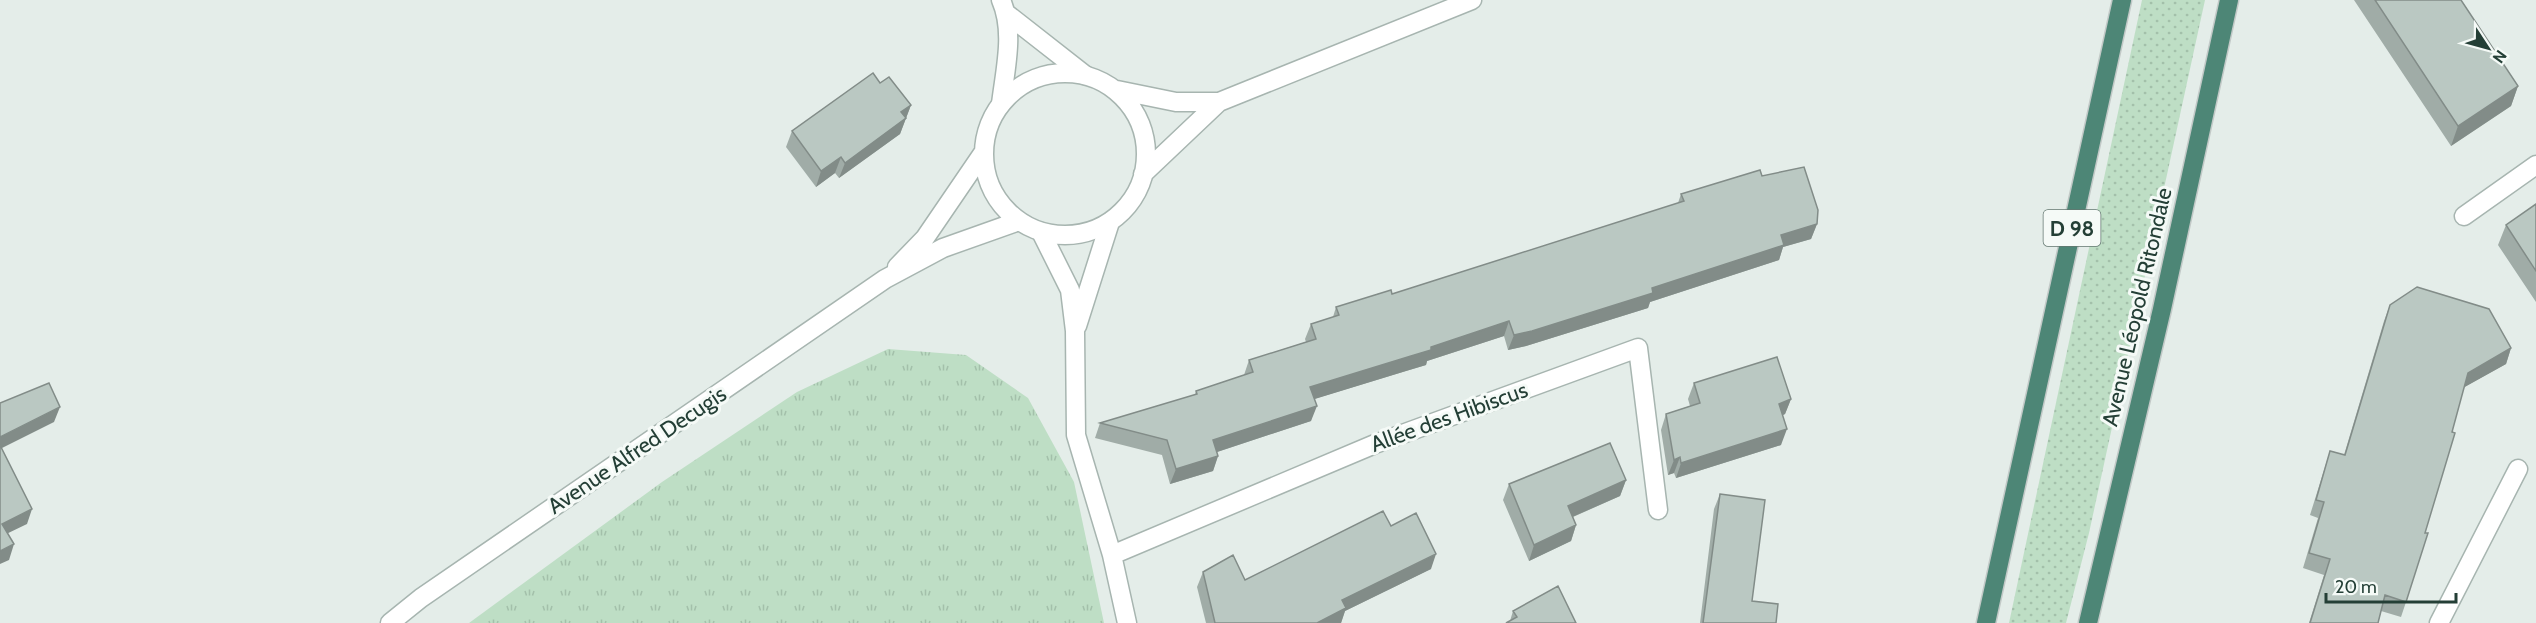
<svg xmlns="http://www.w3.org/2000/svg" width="2536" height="623" font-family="Cabin,sans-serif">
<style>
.grass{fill:url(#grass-tufts)}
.garden{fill:url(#garden-dots)}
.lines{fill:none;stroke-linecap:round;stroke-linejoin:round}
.minor-casing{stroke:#a7b5b0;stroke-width:21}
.tertiary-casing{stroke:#a7b5b0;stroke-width:21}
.trunk-casing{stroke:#c2c9c7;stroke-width:21}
.minor{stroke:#fff;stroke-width:18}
.tertiary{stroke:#fff;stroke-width:18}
.trunk{stroke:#4d8676;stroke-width:18}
.wall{fill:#a0aca7}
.shaded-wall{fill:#828c88}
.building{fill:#bac8c2;stroke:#828c88;stroke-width:1.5}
.labels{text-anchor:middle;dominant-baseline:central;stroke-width:6;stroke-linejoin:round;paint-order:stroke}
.shield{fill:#f5faf7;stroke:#637770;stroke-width:1.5}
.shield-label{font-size:21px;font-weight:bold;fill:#243f36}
.street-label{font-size:22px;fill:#243f36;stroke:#f5faf7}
</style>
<defs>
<pattern id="grass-tufts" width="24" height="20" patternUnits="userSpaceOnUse" patternTransform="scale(1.5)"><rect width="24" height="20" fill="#bedec5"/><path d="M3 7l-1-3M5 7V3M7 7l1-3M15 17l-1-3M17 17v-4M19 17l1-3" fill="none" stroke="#a3c0aa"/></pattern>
<pattern id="garden-dots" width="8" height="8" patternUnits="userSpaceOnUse" patternTransform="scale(1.5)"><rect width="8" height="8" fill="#bedec5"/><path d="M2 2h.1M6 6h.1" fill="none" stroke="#a3c0aa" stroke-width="1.8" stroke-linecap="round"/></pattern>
</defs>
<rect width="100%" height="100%" fill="#e4ede9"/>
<!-- grass -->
<path class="grass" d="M 888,349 L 966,355 L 1028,398 L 1074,482 L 1104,623 L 469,623 L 662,482 L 797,392 Z"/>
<!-- garden -->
<path class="garden" d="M 2142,0 L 2205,0 L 2089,533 L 2066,623 L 2009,623 Z"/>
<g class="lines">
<defs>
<path id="minor" d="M 1007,14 L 1085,75
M 1001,104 C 1005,70 1015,32 1001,0
M 2464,216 L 2536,165
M 1041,232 L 1070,290 L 1075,331 L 1076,435 L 1112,555 L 1127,623
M 1077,326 L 1110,222
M 1112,555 L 1375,444 L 1638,348 L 1658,510
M 2439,623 L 2518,469"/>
<path id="tertiary" d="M984 154a81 81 0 1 1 162 0a81 81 0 1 1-162 0Z
M 1117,90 L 1176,102 L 1219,102
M 1143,174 L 1219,102 L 1472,0
M 897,267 L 925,238 L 983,153
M 390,623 L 421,598 L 885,279 L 943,248 L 1019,221"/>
<path id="trunk" d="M 1986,623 L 2122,0
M 2088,623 L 2162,309 L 2229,0"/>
</defs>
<!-- minor casing -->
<use href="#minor" class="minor-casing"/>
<!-- tertiary casing -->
<use href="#tertiary" class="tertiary-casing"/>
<!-- trunk casing -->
<use href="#trunk" class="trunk-casing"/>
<!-- minor -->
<use href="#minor" class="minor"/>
<!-- tertiary -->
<use href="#tertiary" class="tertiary"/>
<!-- trunk -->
<use href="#trunk" class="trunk"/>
</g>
<!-- wall -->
<path class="wall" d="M 2354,0 L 2461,0 L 2518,86 L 2511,106 L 2451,146 Z
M 880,83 L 911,105 L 900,134 L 839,178 L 835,173 L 816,187 L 786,147 L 792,131 Z
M 1762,176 L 1817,224 L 1811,239 L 1783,247 L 1779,260 L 1650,302 L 1648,308 L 1526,346 L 1508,350 L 1504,336 L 1427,361 L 1426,365 L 1406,371 L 1314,399 L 1311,421 L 1217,452 L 1218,456 L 1213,471 L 1170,484 L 1162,455 L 1095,438 L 1100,423 L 1195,395 L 1196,391 L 1244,375 L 1249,360 L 1306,342 L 1305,339 L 1311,324 L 1333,317 L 1336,307 L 1392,294 L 1678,203 L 1681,194 Z
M 2536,204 L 2536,302 L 2498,245 L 2506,225 Z
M 2390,305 L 2511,348 L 2506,364 L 2464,387 L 2406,602 L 2401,617 L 2381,611 L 2378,623 L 2309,623 L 2324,575 L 2303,568 L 2318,518 L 2310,515 L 2330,451 L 2344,455 L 2384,321 Z
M 1694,383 L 1791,399 L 1785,414 L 1783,415 L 1781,445 L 1676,478 L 1674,473 L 1668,475 L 1661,430 L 1666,414 L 1690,406 L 1688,399 Z
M 1626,480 L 1620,496 L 1573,517 L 1576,525 L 1571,541 L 1529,561 L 1503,500 L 1509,484 Z
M 1720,494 L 1752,601 L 1776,623 L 1700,623 L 1714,509 Z
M 1391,526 L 1431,569 L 1345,611 L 1341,623 L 1206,623 L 1197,587 L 1203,572 L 1245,580 Z
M 1513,611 L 1576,623 L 1510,621 Z"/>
<!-- shaded-wall -->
<path class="shaded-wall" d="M 2518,86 L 2511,106 L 2451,146 L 2458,126 Z
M 911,105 L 900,134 L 839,178 L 845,163 L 901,112 Z
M 841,157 L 835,173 L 816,187 L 821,171 Z
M 1817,224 L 1811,239 L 1783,247 L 1779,260 L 1650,302 L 1648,308 L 1526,346 L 1508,350 L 1514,335 L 1652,288 L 1781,235 Z
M 1509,321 L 1504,336 L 1427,361 L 1426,365 L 1406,371 L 1305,402 L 1310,387 Z
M 2511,348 L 2506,364 L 2463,388 L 2468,373 Z
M 1791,399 L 1785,414 L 1774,419 L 1779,404 Z
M 1317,406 L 1311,421 L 1208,455 L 1213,440 Z
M 60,407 L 54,422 L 0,449 L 0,437 Z
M 1787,429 L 1781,445 L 1676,478 L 1681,463 Z
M 1218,456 L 1213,471 L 1170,484 L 1176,469 Z
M 1680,457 L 1674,473 L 1668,475 L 1674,460 Z
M 1626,480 L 1620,496 L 1563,521 L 1568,506 Z
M 32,509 L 27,524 L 0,537 L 2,524 Z
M 1576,525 L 1571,541 L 1529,561 L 1534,545 Z
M 14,544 L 9,560 L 0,564 L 0,551 Z
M 1436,554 L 1431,569 L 1345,611 L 1341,623 L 1317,623 L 1342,600 Z"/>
<!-- building -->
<path class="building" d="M 2375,0 L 2461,0 L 2518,86 L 2458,126 Z
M 873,73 L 880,83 L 889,77 L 911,105 L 901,112 L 906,118 L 845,163 L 841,157 L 821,171 L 792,131 Z
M 1804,167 L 1818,210 L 1817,224 L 1781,235 L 1784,245 L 1652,288 L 1653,293 L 1532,331 L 1514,335 L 1509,321 L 1431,347 L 1431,350 L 1411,356 L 1310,387 L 1317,406 L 1213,440 L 1218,456 L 1176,469 L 1167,440 L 1100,423 L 1197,394 L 1196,391 L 1253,372 L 1249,360 L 1316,339 L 1311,324 L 1339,315 L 1336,307 L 1391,290 L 1392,294 L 1684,201 L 1681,194 L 1760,170 L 1762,176 Z
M 2536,204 L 2536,271 L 2506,225 Z
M 2417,287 L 2489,309 L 2511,348 L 2468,373 L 2452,432 L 2455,433 L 2425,533 L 2428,533 L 2406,602 L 2385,595 L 2378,623 L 2310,623 L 2330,559 L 2309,553 L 2324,502 L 2316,500 L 2330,451 L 2345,455 L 2390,305 Z
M 1777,357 L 1791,399 L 1779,404 L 1787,429 L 1681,463 L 1680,457 L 1674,460 L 1666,414 L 1700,403 L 1694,383 Z
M 49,383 L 60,407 L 0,437 L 0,403 Z
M 1610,443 L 1626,480 L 1568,506 L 1576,525 L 1534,545 L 1509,484 Z
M 0,445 L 32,509 L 2,524 L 14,544 L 0,551 Z
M 1720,494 L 1765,500 L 1752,601 L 1778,604 L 1776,623 L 1703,623 Z
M 1383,511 L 1391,526 L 1416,513 L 1436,554 L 1342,600 L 1346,608 L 1317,623 L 1215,623 L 1203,572 L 1233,555 L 1245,580 Z
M 1558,586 L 1576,623 L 1506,623 L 1517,617 L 1513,611 Z"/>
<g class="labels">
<!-- shield labels -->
<rect class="shield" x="2043.5" y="210" width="57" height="36" rx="4.5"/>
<g class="shield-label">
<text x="2072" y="228">D 98</text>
</g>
<!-- street labels -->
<g class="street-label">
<text transform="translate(2137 307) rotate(-77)">Avenue Léopold Ritondale</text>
<text transform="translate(1449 417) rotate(-20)">Allée des Hibiscus</text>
<text transform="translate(637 450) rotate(-34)">Avenue Alfred Decugis</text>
</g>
</g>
<!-- north arrow -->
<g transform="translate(2488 48) rotate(126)" stroke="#f5faf7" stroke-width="4.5" paint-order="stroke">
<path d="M0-4.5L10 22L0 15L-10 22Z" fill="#243f36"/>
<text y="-9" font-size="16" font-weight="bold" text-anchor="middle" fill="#243f36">N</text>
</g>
<!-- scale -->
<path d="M2326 593v9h130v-9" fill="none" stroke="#243f36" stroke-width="3"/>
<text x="2335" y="593" font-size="18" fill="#243f36" stroke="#f5faf7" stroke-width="4.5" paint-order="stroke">20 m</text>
</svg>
